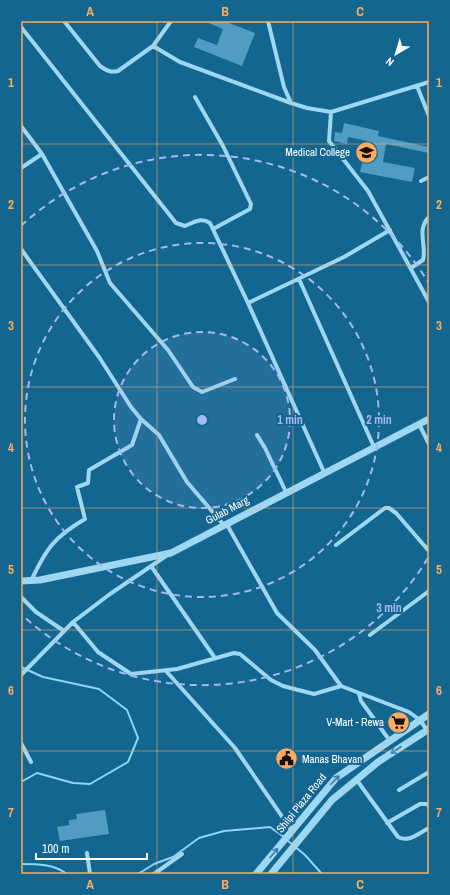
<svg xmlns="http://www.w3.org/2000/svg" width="450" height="895" font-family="'Archivo Narrow',sans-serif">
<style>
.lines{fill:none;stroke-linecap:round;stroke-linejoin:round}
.stream{stroke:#8fd6f5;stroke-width:2}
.building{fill:#519dc1}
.minor{stroke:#9ed7f2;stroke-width:4}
.tertiary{stroke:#9ed7f2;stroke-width:7}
.oneway{stroke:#3582a8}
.grid{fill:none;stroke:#ffac5e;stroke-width:1;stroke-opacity:0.55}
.ring{fill:none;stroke:#a5b8ef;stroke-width:2;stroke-dasharray:7 5}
.labels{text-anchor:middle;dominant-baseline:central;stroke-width:4;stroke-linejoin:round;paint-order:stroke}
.poi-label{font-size:11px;fill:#fff;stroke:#126690;text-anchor:end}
.street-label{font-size:11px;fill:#fff;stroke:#126690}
.centre{fill:#a5b8ef;stroke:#126690;stroke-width:2}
.ring-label{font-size:12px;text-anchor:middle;font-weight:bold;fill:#a5b8ef;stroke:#126690;stroke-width:4;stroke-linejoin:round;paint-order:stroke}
.neatline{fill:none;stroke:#ffac5e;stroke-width:1.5}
.grid-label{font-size:13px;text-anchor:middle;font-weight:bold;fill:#ffac5e}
</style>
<rect width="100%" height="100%" fill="#126690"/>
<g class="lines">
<!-- stream -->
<path class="stream" d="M 21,667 L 43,677 L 99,689 L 127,710 L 138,738 L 128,762 L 90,784 L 73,783 L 37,773 L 21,782
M 287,840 L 305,855 L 322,874
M 21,864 C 37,864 54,864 67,874
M 138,874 L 154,864 L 173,857 L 199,838 L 224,831 L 270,827 L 284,837"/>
</g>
<!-- building -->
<path class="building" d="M 204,21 L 224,21 L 255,33 L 242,66 L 194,47 L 198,38 L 217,45 L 223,29 Z
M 344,123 L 379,131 L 378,136 L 429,147 L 429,153 L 386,144 L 383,162 L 415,168 L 412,182 L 360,172 L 367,141 L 348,137 L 347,144 L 334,141 L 335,132 L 342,133 Z
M 105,810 L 109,834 L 60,841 L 57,827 L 69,825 L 69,820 L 77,819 L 76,814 Z"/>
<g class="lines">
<!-- minor -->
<path class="minor" d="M 64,21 L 100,66 C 106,70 110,73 118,71 L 153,46 L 171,21
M 268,21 L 284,87 L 291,103 L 307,108 L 331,112 L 429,82
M 21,27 L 176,223 L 185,226 C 194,222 201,217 210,223 L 248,303 L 324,472
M 153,46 L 180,62 L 291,103
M 417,86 L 429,116
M 195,97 L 223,146 L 251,204 L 250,209 L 213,229
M 331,112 L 329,141 L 368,191 L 429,302
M 21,126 L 42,154
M 21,168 L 42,154 L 97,251 L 110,283 L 168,350 L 193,387 L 202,392 L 235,379
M 421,181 L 429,177
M 21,249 L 99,357 L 131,407 L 141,419 L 159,435 L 187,482 L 223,524
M 411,268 L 423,260 C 427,245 416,230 429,217
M 299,279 L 374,447
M 248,303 L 344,257 L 390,230
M 419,424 L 429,444
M 257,435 L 265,448 L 286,492
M 226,523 L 277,613 L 315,650 L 341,686
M 336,545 L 385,508 L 389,508 L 396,513 L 429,551
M 151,566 L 215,658
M 31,581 C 46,549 54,537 85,519 L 77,487 L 88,483 L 89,470 L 132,445 L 141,419
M 21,597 L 36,612 L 64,631
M 73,622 L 98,652 L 131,674 L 177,669 L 234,653 L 240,654 L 271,680 L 283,686 L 314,694 L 341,686 L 409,712 L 420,720 L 429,733
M 370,635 L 429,591
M 166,671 L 235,748 L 292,831
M 21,675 L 73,622 L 110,594 L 166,556
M 359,694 L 361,701 L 390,741
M 21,743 L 31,762
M 356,779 L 398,837 C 409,843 419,833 429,828
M 399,790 L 429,772
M 387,823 L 420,804 L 427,804 L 429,806
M 87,853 L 90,874
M 154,874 L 182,854"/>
<!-- tertiary -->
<path class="tertiary" d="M 21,581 L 40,580 L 171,553 L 429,419
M 256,874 L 336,778 L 429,714
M 271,874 L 332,800 L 378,762 L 429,729"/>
</g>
<!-- one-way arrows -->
<defs><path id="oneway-shaft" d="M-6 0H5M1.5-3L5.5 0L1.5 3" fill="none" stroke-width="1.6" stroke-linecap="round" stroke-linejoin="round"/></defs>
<g class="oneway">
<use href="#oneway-shaft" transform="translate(396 750) rotate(147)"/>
<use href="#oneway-shaft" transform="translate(335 780) rotate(-45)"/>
<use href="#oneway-shaft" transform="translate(274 853) rotate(-50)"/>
</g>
<!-- grid -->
<path class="grid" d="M 157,21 L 157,874M 293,21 L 293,874M 21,144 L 429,144M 21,265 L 429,265M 21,387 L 429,387M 21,508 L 429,508M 21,630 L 429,630M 21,751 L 429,751"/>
<!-- distance rings -->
<circle cx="202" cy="420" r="88" fill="#a5b8ef" fill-opacity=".12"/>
<g class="ring">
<circle cx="202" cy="420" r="88"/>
<circle cx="202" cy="420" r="177"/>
<path d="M428 558A265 265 0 0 1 21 614M21 226A265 265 0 0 1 428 282"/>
</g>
<!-- icons -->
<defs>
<symbol id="university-disc" viewBox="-11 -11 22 22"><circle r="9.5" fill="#ffac5e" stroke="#126690"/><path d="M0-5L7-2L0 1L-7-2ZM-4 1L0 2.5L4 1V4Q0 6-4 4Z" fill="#111"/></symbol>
<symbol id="supermarket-disc" viewBox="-11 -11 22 22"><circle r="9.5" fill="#ffac5e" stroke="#126690"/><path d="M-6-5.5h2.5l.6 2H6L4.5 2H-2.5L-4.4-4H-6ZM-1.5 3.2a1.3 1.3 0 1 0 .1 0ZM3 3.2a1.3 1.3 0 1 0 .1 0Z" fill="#111"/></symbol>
<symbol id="civic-disc" viewBox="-11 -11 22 22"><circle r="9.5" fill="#ffac5e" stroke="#126690"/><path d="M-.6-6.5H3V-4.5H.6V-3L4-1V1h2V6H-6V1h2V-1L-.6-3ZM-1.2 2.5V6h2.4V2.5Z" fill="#111"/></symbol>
</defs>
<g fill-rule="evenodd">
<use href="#university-disc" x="354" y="140" width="25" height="25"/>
<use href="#supermarket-disc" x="386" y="710" width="25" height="25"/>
<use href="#civic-disc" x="274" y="746" width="25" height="25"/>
</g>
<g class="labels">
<!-- poi labels -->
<g class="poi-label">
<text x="350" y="152">Medical College</text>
<text x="384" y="722">V-Mart - Rewa</text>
<text x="302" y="759" text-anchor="start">Manas Bhavan</text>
</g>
<!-- street labels -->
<g class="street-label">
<text transform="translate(227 510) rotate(-28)">Gulab Marg</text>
<text transform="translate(301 803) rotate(-51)">Shilpi Plaza Road</text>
</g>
</g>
<circle cx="202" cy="420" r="6" class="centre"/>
<g class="ring-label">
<text x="290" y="424">1 min</text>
<text x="379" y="424">2 min</text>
<text x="389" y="612">3 min</text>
</g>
<!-- border -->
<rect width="450" height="895" fill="none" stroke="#126690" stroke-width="44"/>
<!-- north arrow -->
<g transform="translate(396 54) rotate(218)" stroke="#126690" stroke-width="3" paint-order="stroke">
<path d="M0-3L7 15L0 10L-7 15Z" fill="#ffffff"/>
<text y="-6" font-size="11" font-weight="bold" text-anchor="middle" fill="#ffffff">N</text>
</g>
<!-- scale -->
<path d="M36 853v6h111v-6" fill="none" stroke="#ffffff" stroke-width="2"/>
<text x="42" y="853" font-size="12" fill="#ffffff" stroke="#126690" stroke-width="3" paint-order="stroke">100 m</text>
<rect x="22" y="22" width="406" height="851" class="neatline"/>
<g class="grid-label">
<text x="90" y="16">A</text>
<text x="225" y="16">B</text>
<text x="360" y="16">C</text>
<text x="11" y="87">1</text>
<text x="439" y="87">1</text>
<text x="11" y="209">2</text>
<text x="439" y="209">2</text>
<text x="11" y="330">3</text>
<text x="439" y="330">3</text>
<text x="11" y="452">4</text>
<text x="439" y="452">4</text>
<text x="11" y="574">5</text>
<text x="439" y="574">5</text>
<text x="11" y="695">6</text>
<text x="439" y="695">6</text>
<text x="11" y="817">7</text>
<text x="439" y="817">7</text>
<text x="90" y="889">A</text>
<text x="225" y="889">B</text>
<text x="360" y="889">C</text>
</g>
</svg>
